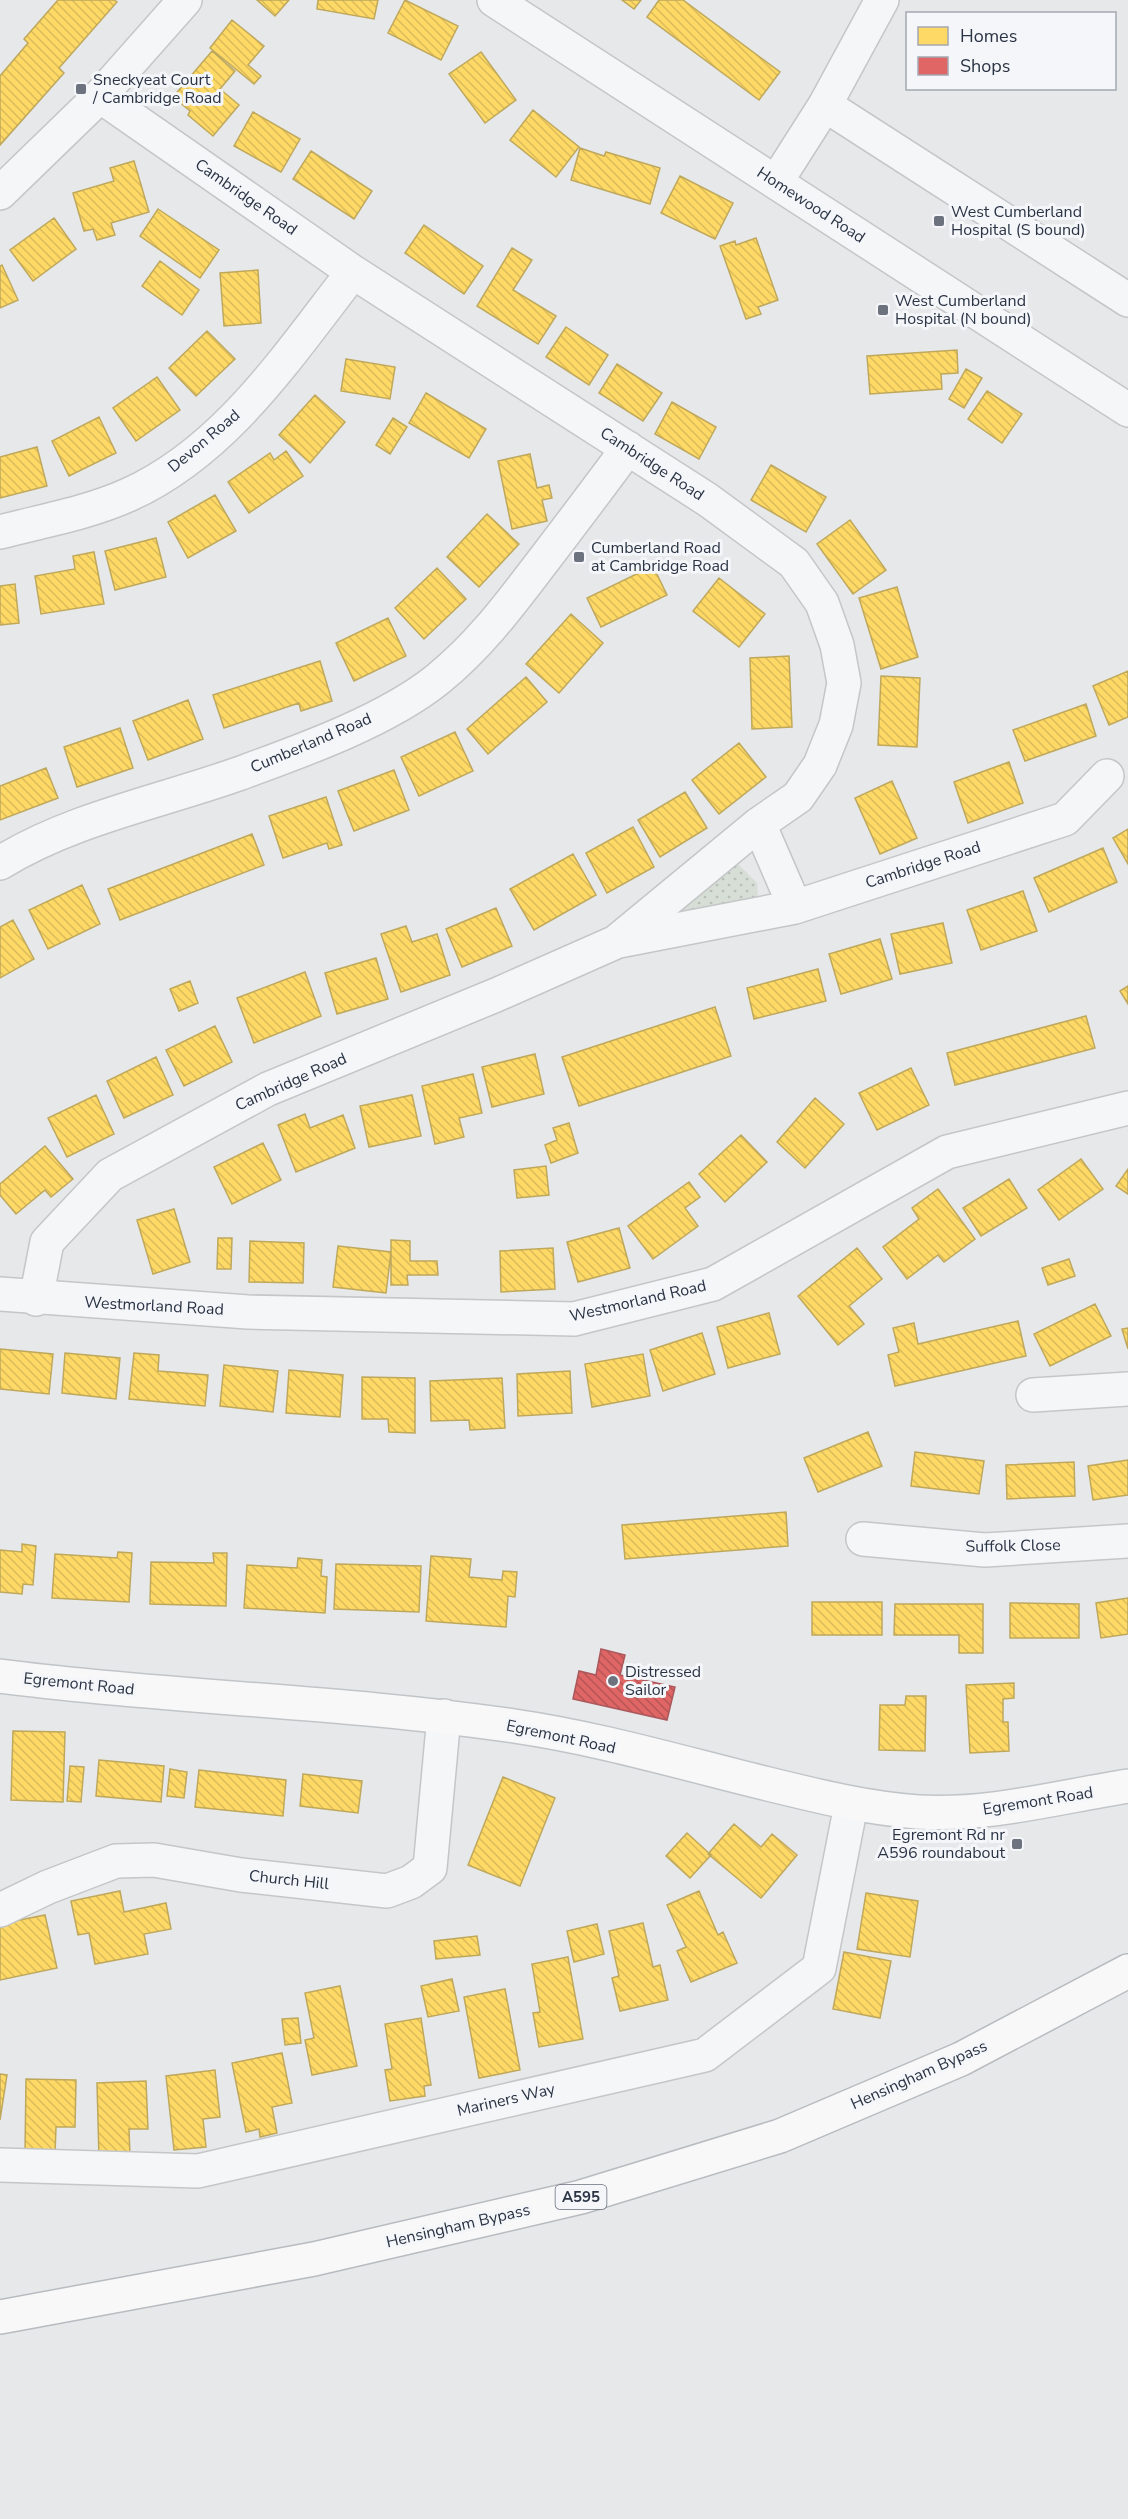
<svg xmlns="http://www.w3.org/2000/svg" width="1128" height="2519" font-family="'Nunito Sans',sans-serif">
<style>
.grass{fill:url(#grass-dots)}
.homes{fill:url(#homes-back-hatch);stroke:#bfa85c;stroke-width:1.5}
.shops{fill:url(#shops-back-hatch);stroke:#aa575c;stroke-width:1.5}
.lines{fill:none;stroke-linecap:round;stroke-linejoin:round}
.minor-casing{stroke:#c4c6c8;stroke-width:36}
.major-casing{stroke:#c2c5c8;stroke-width:36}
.highway-casing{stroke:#b8bbbf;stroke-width:36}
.minor{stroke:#f5f6f7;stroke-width:33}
.major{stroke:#f8f8f8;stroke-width:33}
.highway{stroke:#f8f8f8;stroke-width:33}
.poi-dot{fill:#6c737f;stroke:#f4f6f9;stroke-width:2}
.labels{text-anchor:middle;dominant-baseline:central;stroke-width:6;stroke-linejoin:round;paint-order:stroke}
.shield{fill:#f4f6f9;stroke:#676e7b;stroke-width:1.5}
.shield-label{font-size:15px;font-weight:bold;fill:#2b3445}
.poi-label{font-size:16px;fill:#2b3445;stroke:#f4f6f9;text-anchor:start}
.street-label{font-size:16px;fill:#2b3445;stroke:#f4f6f9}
</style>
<defs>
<pattern id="grass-dots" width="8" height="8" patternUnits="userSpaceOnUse" patternTransform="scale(1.5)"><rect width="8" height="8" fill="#d6ded6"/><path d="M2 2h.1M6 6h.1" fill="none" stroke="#b8bfb9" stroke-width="1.8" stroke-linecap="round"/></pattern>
<pattern id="homes-back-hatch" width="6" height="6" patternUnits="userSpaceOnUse" patternTransform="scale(1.5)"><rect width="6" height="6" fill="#ffd966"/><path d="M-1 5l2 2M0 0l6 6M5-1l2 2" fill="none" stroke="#dbbb5a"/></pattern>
<pattern id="shops-back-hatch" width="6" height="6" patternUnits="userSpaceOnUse" patternTransform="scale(1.5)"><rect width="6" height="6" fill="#e06666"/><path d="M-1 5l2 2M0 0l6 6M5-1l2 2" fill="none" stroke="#b65556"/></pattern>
</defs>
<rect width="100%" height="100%" fill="#e6e8ea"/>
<!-- grass -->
<path class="grass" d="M 738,864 L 757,883 L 758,901 L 662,921 Z"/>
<!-- homes -->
<path class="homes" d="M 58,0 L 114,0 L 117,2 L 59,68 L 64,73 L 0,145 L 0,76 L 28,43 L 24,39 Z
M 257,0 L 289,0 L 275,16 Z
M 318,0 L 378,0 L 374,19 L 317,9 Z
M 405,0 L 458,26 L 441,60 L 388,33 Z
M 622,0 L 641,0 L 634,9 Z
M 659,0 L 683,0 L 780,72 L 759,100 L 647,17 Z
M 232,20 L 264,46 L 248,65 L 261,76 L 254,84 L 210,48 Z
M 212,51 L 235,71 L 220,89 L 239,105 L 213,136 L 188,115 L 190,111 L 173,97 Z
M 481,52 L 516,100 L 485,123 L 449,74 Z
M 533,110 L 579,147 L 556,177 L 510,140 Z
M 253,112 L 300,139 L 281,172 L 234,146 Z
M 580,148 L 604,156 L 606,152 L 660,168 L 650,204 L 571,180 Z
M 311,151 L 372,191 L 354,219 L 293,179 Z
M 134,161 L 149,212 L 111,223 L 115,235 L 97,240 L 93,229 L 84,231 L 73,193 L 114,181 L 110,168 Z
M 680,176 L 733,203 L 715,239 L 661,213 Z
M 158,209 L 219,250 L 200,278 L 140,236 Z
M 54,218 L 76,249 L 33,281 L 10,250 Z
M 424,225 L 483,266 L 464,294 L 405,253 Z
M 756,238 L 778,300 L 758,307 L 761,314 L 746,319 L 720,246 L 735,241 L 736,245 Z
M 512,248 L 532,260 L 513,290 L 556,316 L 538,344 L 477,306 Z
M 160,261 L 199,290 L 182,315 L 142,286 Z
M 2,265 L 18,300 L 0,308 L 0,266 Z
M 258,270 L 261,323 L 224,326 L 220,273 Z
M 566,327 L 608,355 L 589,385 L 546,357 Z
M 207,331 L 235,359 L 196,396 L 169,368 Z
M 957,350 L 958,373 L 941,374 L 942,389 L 870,394 L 867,356 Z
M 346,359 L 395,367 L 390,399 L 341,391 Z
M 617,364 L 662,393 L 643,421 L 599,393 Z
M 966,369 L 982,378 L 964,408 L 949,399 Z
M 157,377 L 180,410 L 136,441 L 113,408 Z
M 987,391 L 1022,414 L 1002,443 L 968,419 Z
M 426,393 L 486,429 L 469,458 L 409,423 Z
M 315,395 L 345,422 L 310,463 L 279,435 Z
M 672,402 L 716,427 L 699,459 L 655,434 Z
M 99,417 L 116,453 L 69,476 L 52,441 Z
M 393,418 L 407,427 L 390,454 L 376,445 Z
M 37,447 L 47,486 L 0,498 L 0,457 Z
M 286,451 L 303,476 L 249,513 L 228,482 L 270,453 L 274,460 Z
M 530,454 L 537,488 L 549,485 L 552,498 L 542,500 L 547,521 L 512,529 L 498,461 Z
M 771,465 L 826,497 L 806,532 L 751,500 Z
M 215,495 L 236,531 L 188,558 L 168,522 Z
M 487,514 L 519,544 L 479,587 L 447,557 Z
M 850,520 L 886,570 L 853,594 L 817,544 Z
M 156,538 L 166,577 L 115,590 L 105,551 Z
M 94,552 L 104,604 L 41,614 L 35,576 L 75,569 L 73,556 Z
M 653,566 L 667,595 L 601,627 L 587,598 Z
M 437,568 L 466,599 L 424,639 L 395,608 Z
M 719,578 L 765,614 L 739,647 L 693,611 Z
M 15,584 L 19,623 L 0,625 L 0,586 Z
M 897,587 L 918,657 L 881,669 L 859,598 Z
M 571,614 L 603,643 L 559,693 L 526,664 Z
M 388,618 L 406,656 L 354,681 L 336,643 Z
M 789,656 L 792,727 L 752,729 L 750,658 Z
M 320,661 L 332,701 L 301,711 L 299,703 L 224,728 L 213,695 Z
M 1128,671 L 1128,717 L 1109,725 L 1093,686 Z
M 881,676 L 920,678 L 917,747 L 878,745 Z
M 526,677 L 547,702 L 488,754 L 467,729 Z
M 188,700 L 203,739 L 148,760 L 133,721 Z
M 1086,704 L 1096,736 L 1025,761 L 1013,730 Z
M 120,728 L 133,768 L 77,787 L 64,747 Z
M 455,732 L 473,771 L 419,796 L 401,757 Z
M 739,743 L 766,777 L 719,814 L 692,780 Z
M 1009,762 L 1023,803 L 968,823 L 954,782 Z
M 46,768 L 58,798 L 0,820 L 0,786 Z
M 394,770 L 409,810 L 354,831 L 338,791 Z
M 892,781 L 917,838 L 880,854 L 855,798 Z
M 685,792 L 707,828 L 660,857 L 638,820 Z
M 326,797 L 342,845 L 329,849 L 327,843 L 283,858 L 269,816 Z
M 633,827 L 654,867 L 607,893 L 586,853 Z
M 1128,829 L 1128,864 L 1113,838 Z
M 252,834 L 264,865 L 120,920 L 108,889 Z
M 1103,848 L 1117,882 L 1049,912 L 1034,878 Z
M 573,854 L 596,895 L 534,930 L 510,889 Z
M 82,885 L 100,924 L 48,949 L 29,910 Z
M 1023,891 L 1037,931 L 981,950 L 967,910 Z
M 496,908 L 512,946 L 462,967 L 446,929 Z
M 13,920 L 34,959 L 0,978 L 0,927 Z
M 943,923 L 952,963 L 900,974 L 891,934 Z
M 406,926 L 412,942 L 437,934 L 450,975 L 401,992 L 381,934 Z
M 880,939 L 892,979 L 841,994 L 829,954 Z
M 376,958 L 388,999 L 337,1014 L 325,973 Z
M 818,969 L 826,1001 L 754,1019 L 747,988 Z
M 305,972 L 321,1016 L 254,1043 L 237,998 Z
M 190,981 L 198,1003 L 179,1011 L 170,989 Z
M 1128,986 L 1128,1004 L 1120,991 Z
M 715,1007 L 731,1056 L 579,1106 L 562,1057 Z
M 1086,1016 L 1095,1048 L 955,1085 L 947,1053 Z
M 215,1026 L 232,1062 L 184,1086 L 166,1050 Z
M 535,1054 L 544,1094 L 492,1107 L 482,1067 Z
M 156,1057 L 173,1095 L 124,1118 L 107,1081 Z
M 911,1068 L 929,1105 L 877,1130 L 859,1093 Z
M 473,1074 L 482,1113 L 459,1118 L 464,1137 L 435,1144 L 422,1086 Z
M 96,1095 L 114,1134 L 67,1157 L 48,1118 Z
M 412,1095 L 421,1136 L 369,1147 L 360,1106 Z
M 815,1098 L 844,1124 L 805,1168 L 777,1142 Z
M 305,1114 L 310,1128 L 343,1115 L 355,1148 L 296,1172 L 278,1125 Z
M 569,1123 L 578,1153 L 551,1163 L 545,1145 L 557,1140 L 553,1128 Z
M 741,1135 L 767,1162 L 725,1202 L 699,1174 Z
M 263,1143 L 281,1180 L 232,1204 L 214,1167 Z
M 45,1146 L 73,1179 L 51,1197 L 45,1190 L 16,1214 L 0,1195 L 0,1184 Z
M 1081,1159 L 1103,1189 L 1059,1220 L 1038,1190 Z
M 546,1166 L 549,1195 L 517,1198 L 514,1170 Z
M 1128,1169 L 1128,1194 L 1116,1186 Z
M 1009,1179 L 1027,1208 L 981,1236 L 963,1208 Z
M 689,1182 L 700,1197 L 685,1208 L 698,1226 L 653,1259 L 628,1226 Z
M 938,1189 L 975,1239 L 944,1262 L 938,1255 L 907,1279 L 883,1247 L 919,1219 L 912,1208 Z
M 174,1209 L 190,1262 L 153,1274 L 137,1220 Z
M 619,1228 L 630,1268 L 578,1282 L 567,1242 Z
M 218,1238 L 232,1238 L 231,1269 L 217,1269 Z
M 391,1240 L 410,1241 L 410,1261 L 437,1261 L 438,1275 L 407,1275 L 408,1285 L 391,1285 Z
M 250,1241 L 304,1243 L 303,1283 L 249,1282 Z
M 338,1246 L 391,1252 L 386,1293 L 333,1287 Z
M 553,1248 L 555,1289 L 501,1292 L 500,1251 Z
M 857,1248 L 882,1279 L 849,1306 L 864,1324 L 838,1345 L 798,1296 Z
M 1069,1259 L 1075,1276 L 1048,1285 L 1042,1268 Z
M 1095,1304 L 1111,1336 L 1050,1366 L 1034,1334 Z
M 769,1313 L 780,1354 L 728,1368 L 717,1327 Z
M 1018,1321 L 1026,1356 L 895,1386 L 888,1355 L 899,1352 L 893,1328 L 914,1323 L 918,1344 Z
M 1128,1328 L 1128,1349 L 1122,1329 Z
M 702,1333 L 715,1374 L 663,1391 L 650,1350 Z
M 0,1349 L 53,1354 L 49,1394 L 0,1389 Z
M 65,1353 L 120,1358 L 116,1399 L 62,1393 Z
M 134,1353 L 159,1355 L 158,1371 L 208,1375 L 205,1406 L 129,1399 Z
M 643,1354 L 650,1396 L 592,1407 L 585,1364 Z
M 224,1365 L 278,1371 L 273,1412 L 220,1406 Z
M 289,1370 L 343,1375 L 340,1417 L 286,1413 Z
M 570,1371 L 572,1413 L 518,1416 L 517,1374 Z
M 362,1377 L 415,1378 L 415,1433 L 389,1432 L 388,1419 L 362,1419 Z
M 502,1378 L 505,1428 L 470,1430 L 469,1420 L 431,1421 L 430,1381 Z
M 868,1432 L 882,1466 L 818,1492 L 804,1458 Z
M 915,1452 L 984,1461 L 979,1494 L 911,1486 Z
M 1128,1460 L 1128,1495 L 1093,1500 L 1088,1466 Z
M 1074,1462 L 1075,1496 L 1007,1499 L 1006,1465 Z
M 786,1512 L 788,1546 L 625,1559 L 622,1525 Z
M 22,1544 L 36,1546 L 33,1585 L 23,1584 L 22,1594 L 0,1592 L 0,1550 L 22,1552 Z
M 118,1552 L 132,1553 L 129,1602 L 52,1598 L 55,1554 L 117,1558 Z
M 213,1553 L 227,1553 L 226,1606 L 150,1604 L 151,1562 L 214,1563 Z
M 431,1556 L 471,1559 L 469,1577 L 502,1580 L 503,1571 L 517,1572 L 515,1597 L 508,1596 L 506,1627 L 426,1621 Z
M 298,1558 L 322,1560 L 321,1576 L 327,1577 L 325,1613 L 244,1608 L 247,1565 L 297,1568 Z
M 336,1564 L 421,1566 L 419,1612 L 334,1609 Z
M 1128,1598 L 1128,1634 L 1101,1638 L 1096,1603 Z
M 812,1602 L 882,1602 L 882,1635 L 812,1635 Z
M 1010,1603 L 1079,1604 L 1079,1638 L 1010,1638 Z
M 895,1604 L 983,1604 L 983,1653 L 959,1653 L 959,1635 L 894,1635 Z
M 1014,1683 L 1014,1698 L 1003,1699 L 1003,1722 L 1008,1722 L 1009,1751 L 970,1753 L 966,1685 Z
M 906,1696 L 926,1696 L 925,1751 L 879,1750 L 880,1705 L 905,1705 Z
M 13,1731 L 65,1732 L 63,1802 L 11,1800 Z
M 99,1760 L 164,1766 L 161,1802 L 96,1796 Z
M 70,1766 L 84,1767 L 81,1802 L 67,1801 Z
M 170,1769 L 187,1772 L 184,1798 L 167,1796 Z
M 199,1770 L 286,1780 L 283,1816 L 195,1807 Z
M 303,1774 L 362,1781 L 358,1813 L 300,1806 Z
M 503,1777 L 555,1798 L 520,1886 L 468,1865 Z
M 734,1824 L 761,1847 L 772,1834 L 797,1855 L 761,1898 L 708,1854 Z
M 687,1833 L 711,1855 L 690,1878 L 666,1856 Z
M 120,1891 L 124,1912 L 166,1903 L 171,1929 L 144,1934 L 148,1954 L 95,1964 L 89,1933 L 78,1935 L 71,1901 Z
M 699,1891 L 718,1935 L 723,1932 L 737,1963 L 691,1982 L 677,1951 L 686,1947 L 667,1905 Z
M 866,1893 L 918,1901 L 910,1957 L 857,1949 Z
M 45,1915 L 57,1968 L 0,1980 L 0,1924 Z
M 643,1923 L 653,1967 L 660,1965 L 668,2000 L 620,2011 L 612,1978 L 619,1976 L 609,1931 Z
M 597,1924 L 604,1954 L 574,1962 L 567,1931 Z
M 477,1936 L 480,1955 L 436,1959 L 434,1941 Z
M 844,1952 L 891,1961 L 880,2018 L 833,2009 Z
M 568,1957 L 583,2039 L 539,2047 L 533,2013 L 540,2012 L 532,1964 Z
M 452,1979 L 459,2011 L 428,2017 L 421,1986 Z
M 340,1986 L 357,2066 L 312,2075 L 305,2040 L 314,2038 L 305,1993 Z
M 505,1989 L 520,2070 L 479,2078 L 464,1997 Z
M 298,2018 L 301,2043 L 285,2045 L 282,2019 Z
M 421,2018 L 431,2085 L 424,2086 L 425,2096 L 390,2101 L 385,2070 L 392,2069 L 385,2024 Z
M 282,2053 L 292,2103 L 272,2107 L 277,2133 L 260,2137 L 259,2129 L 246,2132 L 232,2063 Z
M 215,2070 L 220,2117 L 203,2119 L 206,2147 L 174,2150 L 166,2076 Z
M 0,2074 L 7,2075 L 0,2120 Z
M 26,2079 L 76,2080 L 75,2127 L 56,2127 L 55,2154 L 25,2153 Z
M 146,2081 L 148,2129 L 129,2129 L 130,2156 L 99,2158 L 97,2083 Z"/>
<!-- shops -->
<path class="shops" d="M 601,1649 L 625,1655 L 620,1675 L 675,1687 L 667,1720 L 573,1699 L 579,1671 L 596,1675 Z"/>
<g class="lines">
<defs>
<path id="minor" d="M 494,0 L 1128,410
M 882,0 L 825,105 L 1128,300
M 776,182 L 825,105
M 0,193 L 100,96 L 185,0
M 0,532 C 42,521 88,513 128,495 C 226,451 289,354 353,272
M 759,824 L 795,907
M 0,863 C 71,819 159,802 238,774 C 301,751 386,721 438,679 C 481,644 510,604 543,561 C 572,523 600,486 628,448
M 619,941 L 795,907 L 1065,819 L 1107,776
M 0,1294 L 248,1312 L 574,1319 L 713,1284 L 947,1152 L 1128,1108
M 36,1299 L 47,1242 L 110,1175 L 268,1089 L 496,995 L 616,942 L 759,824 L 798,797 L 820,765 L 836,725 L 844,683 L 837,645 L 822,603 L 794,563 L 708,500 L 353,272 L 100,96
M 1033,1395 L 1128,1389
M 863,1539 L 985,1550 L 1128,1541
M 0,1910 L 48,1887 L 116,1861 L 154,1860 L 241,1875 L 387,1891 L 411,1882 L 430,1868 L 444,1716
M 0,2165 L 198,2171 L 705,2055 L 819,1968 L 851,1805"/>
<path id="major" d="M 0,1676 C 171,1698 343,1701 514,1726 C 597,1738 679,1762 760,1782 C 813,1795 864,1808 918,1812 C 990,1816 1058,1797 1128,1786"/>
<path id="highway" d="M 0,2317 L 314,2259 L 581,2197 L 780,2136 L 961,2059 L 1128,1971"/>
</defs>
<!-- minor casing -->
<use href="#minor" class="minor-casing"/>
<!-- major casing -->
<use href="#major" class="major-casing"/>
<!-- highway casing -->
<use href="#highway" class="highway-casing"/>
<!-- minor -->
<use href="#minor" class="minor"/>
<!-- major -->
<use href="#major" class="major"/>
<!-- highway -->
<use href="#highway" class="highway"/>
</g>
<!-- markers -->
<g class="poi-dot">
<rect x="75" y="83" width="12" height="12" rx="3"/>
<rect x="933" y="215" width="12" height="12" rx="3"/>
<rect x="877" y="304" width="12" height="12" rx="3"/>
<rect x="573" y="551" width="12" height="12" rx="3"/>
<circle cx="613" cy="1681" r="6"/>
<rect x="1011" y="1838" width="12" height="12" rx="3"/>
</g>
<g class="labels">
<!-- shield labels -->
<rect class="shield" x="555.5" y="2185" width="51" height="24" rx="4.5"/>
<g class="shield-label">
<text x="581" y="2197">A595</text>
</g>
<!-- poi labels -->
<g class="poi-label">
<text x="93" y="80">Sneckyeat Court<tspan x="93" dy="18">/ Cambridge Road</tspan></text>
<text x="951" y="212">West Cumberland<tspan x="951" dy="18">Hospital (S bound)</tspan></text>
<text x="895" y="301">West Cumberland<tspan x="895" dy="18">Hospital (N bound)</tspan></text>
<text x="591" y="548">Cumberland Road<tspan x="591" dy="18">at Cambridge Road</tspan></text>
<text x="625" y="1672">Distressed<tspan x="625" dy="18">Sailor</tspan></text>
<text x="1005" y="1835" text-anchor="end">Egremont Rd nr<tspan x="1005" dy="18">A596 roundabout</tspan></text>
</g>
<!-- street labels -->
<g class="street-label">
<text transform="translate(246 197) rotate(35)">Cambridge Road</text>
<text transform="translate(811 205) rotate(33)">Homewood Road</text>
<text transform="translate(204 441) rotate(-40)">Devon Road</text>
<text transform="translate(652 464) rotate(33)">Cambridge Road</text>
<text transform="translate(311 743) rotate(-23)">Cumberland Road</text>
<text transform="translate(923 865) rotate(-18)">Cambridge Road</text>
<text transform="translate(291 1082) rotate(-24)">Cambridge Road</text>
<text transform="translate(638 1301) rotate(-13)">Westmorland Road</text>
<text transform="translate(154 1306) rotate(3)">Westmorland Road</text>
<text transform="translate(1013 1546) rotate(-1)">Suffolk Close</text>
<text transform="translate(79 1684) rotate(6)">Egremont Road</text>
<text transform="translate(561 1737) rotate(12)">Egremont Road</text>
<text transform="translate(1038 1801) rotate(-9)">Egremont Road</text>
<text transform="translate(289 1880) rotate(6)">Church Hill</text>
<text transform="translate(919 2075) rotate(-24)">Hensingham Bypass</text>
<text transform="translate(506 2100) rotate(-13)">Mariners Way</text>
<text transform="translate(458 2226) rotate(-13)">Hensingham Bypass</text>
</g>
</g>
<!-- legend -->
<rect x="906" y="12" width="210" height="78" fill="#f4f6f9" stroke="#a4a8b1" stroke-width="1.5"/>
<rect x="918" y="27" width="30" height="18" fill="#ffd966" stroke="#a4a8b1" stroke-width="1.5"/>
<text x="960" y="42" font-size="18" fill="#2b3445">Homes</text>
<rect x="918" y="57" width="30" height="18" fill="#e06666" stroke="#a4a8b1" stroke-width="1.5"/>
<text x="960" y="72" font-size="18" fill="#2b3445">Shops</text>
</svg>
